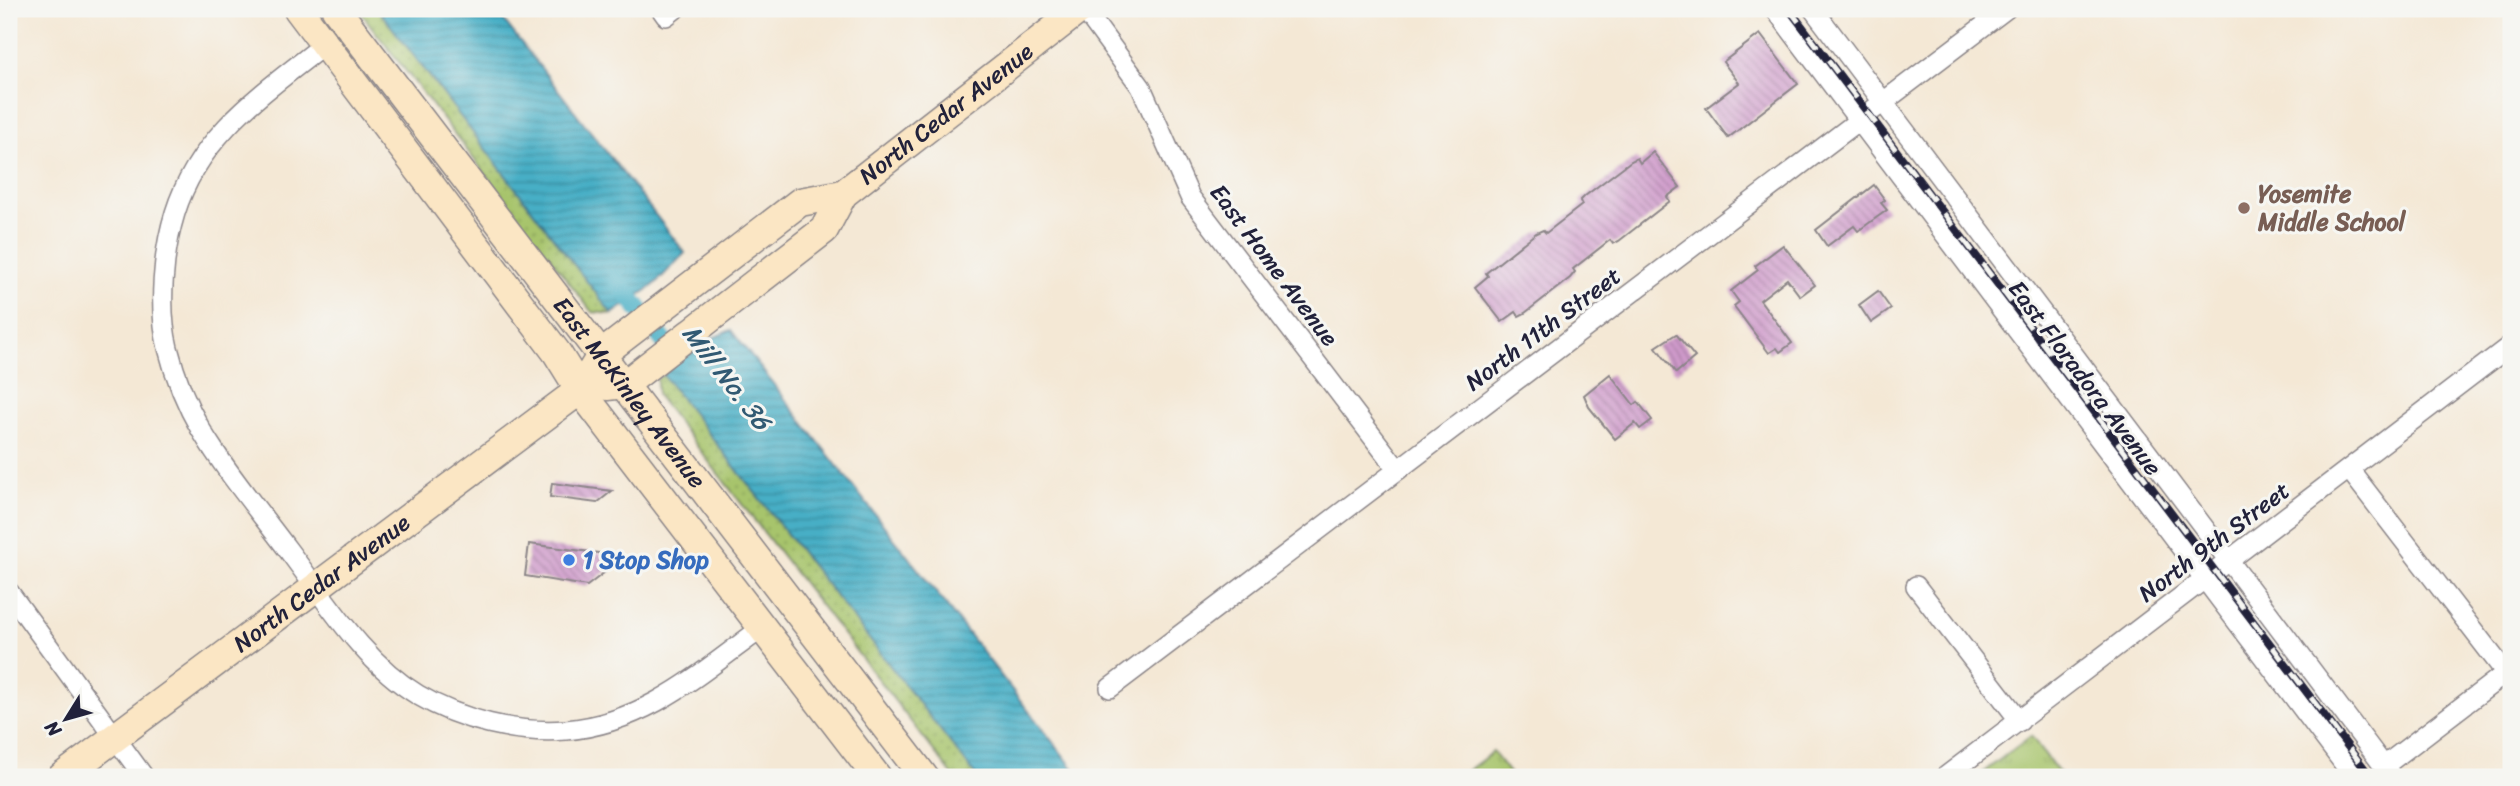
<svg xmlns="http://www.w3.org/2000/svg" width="2520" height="786" font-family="Sriracha,sans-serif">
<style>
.grass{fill:url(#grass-tufts);stroke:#647354;stroke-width:2}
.park{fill:url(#park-dots);stroke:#647354;stroke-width:2}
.water{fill:url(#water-rules);stroke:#346880;stroke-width:2}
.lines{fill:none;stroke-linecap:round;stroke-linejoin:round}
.canal{stroke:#47afc6;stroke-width:19}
.building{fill:url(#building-back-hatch)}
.minor-casing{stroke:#8b8588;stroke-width:22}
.secondary-casing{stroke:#8b8588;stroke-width:31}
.minor{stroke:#fff;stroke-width:19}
.secondary{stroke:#fbe6c4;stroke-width:28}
.rail-casing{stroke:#22223b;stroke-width:8}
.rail{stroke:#f6f6f2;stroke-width:5;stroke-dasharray:16;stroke-linecap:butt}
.education-dot{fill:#8d6e63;stroke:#f6f6f2;stroke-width:2.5}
.shop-dot{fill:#3f7fe0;stroke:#f6f6f2;stroke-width:2.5}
.labels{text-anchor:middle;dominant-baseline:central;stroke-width:6;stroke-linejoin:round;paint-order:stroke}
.street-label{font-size:24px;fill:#22223b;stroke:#f6f6f2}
.education-label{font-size:24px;font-weight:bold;fill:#785e54;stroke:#f6f6f2;text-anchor:start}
.shop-label{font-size:24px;font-weight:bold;fill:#366cbe;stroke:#f6f6f2;text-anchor:start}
.water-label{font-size:26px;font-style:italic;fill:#315a73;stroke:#f6f6f2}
</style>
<defs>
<pattern id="grass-tufts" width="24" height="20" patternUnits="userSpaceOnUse" patternTransform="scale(1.75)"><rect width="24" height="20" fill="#a7c46c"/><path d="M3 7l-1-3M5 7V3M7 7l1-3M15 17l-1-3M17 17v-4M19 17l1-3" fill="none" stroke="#8fa85e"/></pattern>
<pattern id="park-dots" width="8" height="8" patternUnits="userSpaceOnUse" patternTransform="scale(1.75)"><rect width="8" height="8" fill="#a7c46c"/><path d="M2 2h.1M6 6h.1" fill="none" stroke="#8fa85e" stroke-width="1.8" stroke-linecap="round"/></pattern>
<pattern id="water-rules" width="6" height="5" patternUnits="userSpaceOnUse" patternTransform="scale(1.75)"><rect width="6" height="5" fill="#47afc6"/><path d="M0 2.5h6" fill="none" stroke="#3b8ea2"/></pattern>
<pattern id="building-back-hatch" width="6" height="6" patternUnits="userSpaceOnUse" patternTransform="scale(1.75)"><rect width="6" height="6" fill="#cf9aca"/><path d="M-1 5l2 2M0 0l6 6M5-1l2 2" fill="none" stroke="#a87da5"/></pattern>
</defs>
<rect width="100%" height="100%" fill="#f6f6f2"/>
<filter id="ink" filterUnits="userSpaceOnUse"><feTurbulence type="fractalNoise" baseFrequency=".0143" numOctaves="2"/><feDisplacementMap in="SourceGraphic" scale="14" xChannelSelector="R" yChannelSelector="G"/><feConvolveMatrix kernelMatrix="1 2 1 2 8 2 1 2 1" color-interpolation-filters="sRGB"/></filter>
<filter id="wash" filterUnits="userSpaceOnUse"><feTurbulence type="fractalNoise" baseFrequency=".00686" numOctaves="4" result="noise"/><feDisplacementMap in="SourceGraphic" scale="28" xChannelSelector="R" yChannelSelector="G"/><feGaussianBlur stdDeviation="1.57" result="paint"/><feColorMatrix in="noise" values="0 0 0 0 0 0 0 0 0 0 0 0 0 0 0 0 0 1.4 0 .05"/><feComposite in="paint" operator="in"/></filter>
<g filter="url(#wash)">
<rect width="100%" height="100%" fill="#f4e8d5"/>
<!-- grass -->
<path class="grass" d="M 2031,736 L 2062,777 L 1977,777 Z
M 1493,752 L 1512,777 L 1459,777 Z"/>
<!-- park -->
<path class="park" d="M 358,9 L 378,9 L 612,314 L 592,312 Z
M 663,375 L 977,777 L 954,777 L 657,395 L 657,379 Z"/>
<!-- water -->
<path class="water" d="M 378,9 L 495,9 L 685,253 L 654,285 L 612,314 Z
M 731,330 L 1080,777 L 977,777 L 663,375 L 700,343 Z"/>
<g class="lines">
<!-- canal -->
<path class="canal" d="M 617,281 L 678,359"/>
</g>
<g id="blocks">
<!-- building -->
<path class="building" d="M 1760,34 L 1798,84 L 1728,138 L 1706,108 L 1739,83 L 1723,62 Z
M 1653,152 L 1680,187 L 1667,197 L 1670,201 L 1619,241 L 1613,244 L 1610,240 L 1573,269 L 1575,272 L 1570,278 L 1525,313 L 1519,316 L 1516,312 L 1502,322 L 1475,287 L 1488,276 L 1486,273 L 1536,233 L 1543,230 L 1546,233 L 1582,205 L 1580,201 L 1585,196 L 1631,161 L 1637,158 L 1640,163 Z
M 1874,185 L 1885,200 L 1881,203 L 1887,210 L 1858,231 L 1854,226 L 1827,246 L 1816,230 Z
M 1783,245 L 1815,285 L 1800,296 L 1787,279 L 1760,300 L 1792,343 L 1780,352 L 1777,348 L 1769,353 L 1734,306 L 1739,302 L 1731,291 L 1758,270 L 1755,266 Z
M 1878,291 L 1891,309 L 1871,323 L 1859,305 Z
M 1676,334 L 1695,357 L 1676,373 L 1656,347 Z
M 1610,374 L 1634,405 L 1638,402 L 1652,420 L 1640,429 L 1635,423 L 1615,439 L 1589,407 L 1584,395 Z
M 552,483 L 612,491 L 597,503 L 550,497 Z
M 529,544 L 606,554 L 614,565 L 587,586 L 525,576 Z"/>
</g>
</g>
<g filter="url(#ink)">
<use href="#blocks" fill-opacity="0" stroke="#8b8588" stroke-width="2"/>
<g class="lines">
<defs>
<path id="minor" d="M 661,9 L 666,16 L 675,9
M 1084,9 L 1141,87 L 1190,197 L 1398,470
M 1775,9 L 2354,777
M 1813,9 L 2392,777
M 325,44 C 263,93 199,135 175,213 C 163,252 158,308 168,348 C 175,376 187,406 201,430 C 226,472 259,511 288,550 C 326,600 363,662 418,695 C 460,720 517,734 566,730 C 646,723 699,674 762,628
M 2349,469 L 2506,673
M 1916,586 L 2020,721
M 9,592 L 144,777
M 1110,688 L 2006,9
M 2384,766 L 2511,669
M 1945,777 L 2511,345"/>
<g id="secondary">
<path d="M 298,9 L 557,353 L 580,390 L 877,777"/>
<path id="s1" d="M 336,9 L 924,777"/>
<path id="s2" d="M 607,386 L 625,384 L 824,230 L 843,194 L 1080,9"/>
<path id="s3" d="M 62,777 L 580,390 L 602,354 L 800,202 L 843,194"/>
</g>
</defs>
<!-- minor casing -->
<use href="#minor" class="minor-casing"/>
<!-- secondary casing -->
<use href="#secondary" class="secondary-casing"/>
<!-- minor -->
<use href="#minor" class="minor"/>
<!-- secondary -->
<use href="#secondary" class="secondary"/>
<defs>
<path id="rail" d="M 1789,9 L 2371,777"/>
</defs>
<!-- rail casing -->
<use href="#rail" class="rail-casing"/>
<!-- rail -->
<use href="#rail" class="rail"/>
</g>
</g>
<!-- markers -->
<circle class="education-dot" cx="2244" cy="208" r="7"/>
<circle class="shop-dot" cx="569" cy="560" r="7"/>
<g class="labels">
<!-- street labels -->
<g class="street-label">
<text stroke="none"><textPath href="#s2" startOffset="441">North Cedar Avenue</textPath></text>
<text transform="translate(1274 265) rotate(53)">East Home Avenue</text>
<text transform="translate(1543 329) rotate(-37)">North 11th Street</text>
<text transform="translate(2085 378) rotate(53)">East Floradora Avenue</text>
<text stroke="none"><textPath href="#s1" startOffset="483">East McKinley Avenue</textPath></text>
<text transform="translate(2214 542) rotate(-37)">North 9th Street</text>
<text stroke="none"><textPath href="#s3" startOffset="324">North Cedar Avenue</textPath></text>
</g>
<!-- education labels -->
<g class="education-label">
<text x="2258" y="194">Yosemite<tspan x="2258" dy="28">Middle School</tspan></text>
</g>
<!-- shop labels -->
<g class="shop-label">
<text x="583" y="560">1 Stop Shop</text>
</g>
<!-- water labels -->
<g class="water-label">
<text transform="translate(727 377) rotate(52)">Mill No. 36</text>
</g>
</g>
<!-- margin -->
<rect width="2520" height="786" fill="none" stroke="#f6f6f2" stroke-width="35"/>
<!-- north arrow -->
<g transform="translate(66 719) rotate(233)" stroke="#f6f6f2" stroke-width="5" paint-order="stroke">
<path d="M0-5L12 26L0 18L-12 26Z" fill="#22223b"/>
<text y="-10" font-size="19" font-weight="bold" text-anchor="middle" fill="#22223b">N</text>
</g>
</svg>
